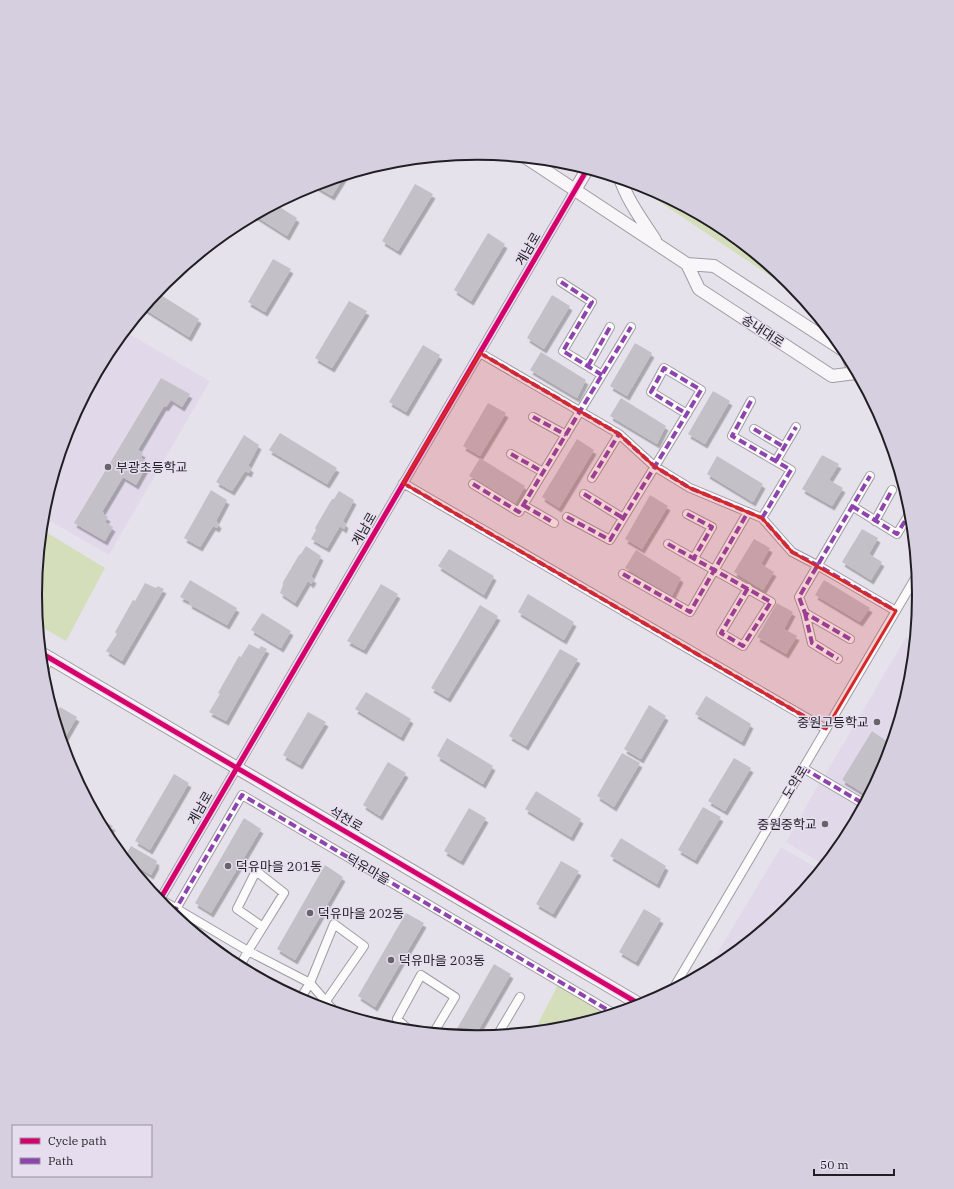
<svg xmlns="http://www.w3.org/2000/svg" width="954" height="1189" font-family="'IBM Plex Serif','Noto Sans KR',serif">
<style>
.built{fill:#e1d9ea}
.green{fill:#d5deba}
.building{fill:#c3c0c7;filter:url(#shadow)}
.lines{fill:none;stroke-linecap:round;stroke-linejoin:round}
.street-casing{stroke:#9f9ca2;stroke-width:10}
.secondary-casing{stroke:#9f9ca2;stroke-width:14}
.street{stroke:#fbfbfc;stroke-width:8}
.secondary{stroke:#f8f6f9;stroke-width:12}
.quiet{stroke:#8e44ad;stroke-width:4;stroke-dasharray:8 4;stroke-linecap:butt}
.cycleway-casing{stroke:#e6deef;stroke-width:8}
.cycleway{stroke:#d6006c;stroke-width:5}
.marked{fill:#d62828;fill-opacity:0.2;stroke:#d62828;stroke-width:3;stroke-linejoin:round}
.poi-dot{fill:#66636a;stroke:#e6deef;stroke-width:1.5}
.labels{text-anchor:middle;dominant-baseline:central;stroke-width:3;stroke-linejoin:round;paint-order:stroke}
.street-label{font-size:13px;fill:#211e24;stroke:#e6deef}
.poi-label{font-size:13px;fill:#211e24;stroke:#e6deef;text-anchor:start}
.rim{fill:none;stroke:#211e24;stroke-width:2}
</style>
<defs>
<filter id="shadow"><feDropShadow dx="2.5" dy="4.5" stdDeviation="0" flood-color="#0004"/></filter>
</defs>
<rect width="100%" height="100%" fill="#e6e2eb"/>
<!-- built -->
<path class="built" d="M 124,331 L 210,381 L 109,555 L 43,517 L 44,508 L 69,425 L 110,349 Z
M 906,637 L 914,642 L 910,681 L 885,764 L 866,799 L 825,775 Z
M 820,782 L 862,807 L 844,840 L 824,865 L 786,842 Z
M 781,847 L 820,870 L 789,907 L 722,962 L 707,970 Z"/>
<!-- green -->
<path class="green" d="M 627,180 L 646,186 L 723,227 L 790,282 L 803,298 Z
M 41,529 L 105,568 L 66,641 L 38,625 L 35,594 Z
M 558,985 L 607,1015 L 563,1028 L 534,1031 Z"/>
<!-- building -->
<path class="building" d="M 345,175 L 332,196 L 315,186 L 317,183 Z
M 415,184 L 433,194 L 398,251 L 382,241 Z
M 275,204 L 297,218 L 287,236 L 254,215 Z
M 488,233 L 505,244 L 471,301 L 454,290 Z
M 273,259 L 291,269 L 265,312 L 248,302 Z
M 156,292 L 199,319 L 189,337 L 143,308 Z
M 552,295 L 570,306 L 544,349 L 527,338 Z
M 349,301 L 367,311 L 332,368 L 315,358 Z
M 635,343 L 652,353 L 627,396 L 610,386 Z
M 423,345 L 440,355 L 406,412 L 389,402 Z
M 541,352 L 586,380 L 577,398 L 530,370 Z
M 161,378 L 190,394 L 182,407 L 171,400 L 166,407 L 164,406 L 138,450 L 143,453 L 141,458 L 149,462 L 136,485 L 123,477 L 102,512 L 104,513 L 103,514 L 108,517 L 105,522 L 113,527 L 105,541 L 74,523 Z
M 713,391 L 730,401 L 705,444 L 688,434 Z
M 621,398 L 666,426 L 657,444 L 610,416 Z
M 488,403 L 506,413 L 480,456 L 463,446 Z
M 280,433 L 337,468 L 327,484 L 269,450 Z
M 244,435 L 259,445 L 248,466 L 251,468 L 249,473 L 245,471 L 232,491 L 216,482 Z
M 577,439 L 594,450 L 559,508 L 542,497 Z
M 822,455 L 839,464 L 829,480 L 843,488 L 832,506 L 802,489 Z
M 717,456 L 763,484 L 753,502 L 707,474 Z
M 480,458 L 525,486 L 515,504 L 469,476 Z
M 211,490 L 227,500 L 216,521 L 219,524 L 217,528 L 213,526 L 200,547 L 184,538 Z
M 339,491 L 354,500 L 343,521 L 346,524 L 344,529 L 340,526 L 327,548 L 311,539 L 316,530 L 315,528 L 332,499 L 334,499 Z
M 650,495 L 668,506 L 642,549 L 625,539 Z
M 862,529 L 878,538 L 869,554 L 882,562 L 871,580 L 842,562 Z
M 754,539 L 770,548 L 761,564 L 774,572 L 763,590 L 734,572 Z
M 306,546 L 321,556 L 311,577 L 314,579 L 311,584 L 308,581 L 295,603 L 280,593 L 283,585 L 283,582 L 299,555 L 301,554 Z
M 449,549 L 494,576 L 484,595 L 438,566 Z
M 636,550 L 681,578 L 672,596 L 625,568 Z
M 190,580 L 237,608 L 227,625 L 189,604 L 190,602 L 180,597 Z
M 824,580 L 870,608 L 860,622 L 815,595 Z
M 145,583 L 156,588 L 158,586 L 164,589 L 122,661 L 106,651 L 117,634 L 115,632 L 133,600 L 135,601 Z
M 381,584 L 398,594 L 364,650 L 347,641 Z
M 528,594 L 574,622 L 564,640 L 518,612 Z
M 777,603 L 793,612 L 784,629 L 797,636 L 786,654 L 757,637 Z
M 480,605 L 498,616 L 448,698 L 431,688 Z
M 262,613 L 291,631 L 281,648 L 251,630 Z
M 249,644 L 259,649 L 261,646 L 267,649 L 226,721 L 209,712 L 220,694 L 218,693 L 239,656 L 241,657 Z
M 560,649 L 578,659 L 526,746 L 509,736 Z
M 366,692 L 411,719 L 401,737 L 355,709 Z
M 706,696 L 751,724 L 742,742 L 695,714 Z
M 649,705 L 666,716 L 641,759 L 624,749 Z
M 60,707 L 77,717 L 62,743 L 54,716 Z
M 308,712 L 326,722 L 300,765 L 283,755 Z
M 872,731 L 891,744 L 885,764 L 868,796 L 842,780 Z
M 447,738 L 493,766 L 483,784 L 437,756 Z
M 622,753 L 640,763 L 614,807 L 597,796 Z
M 734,758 L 751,768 L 725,811 L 708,801 Z
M 388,762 L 406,773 L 380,816 L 363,805 Z
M 174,774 L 189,783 L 150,850 L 135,841 Z
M 536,791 L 581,819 L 571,837 L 525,809 Z
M 703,807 L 721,817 L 695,860 L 678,850 Z
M 469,808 L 486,818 L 461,861 L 444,851 Z
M 97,817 L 113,826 L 107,835 Z
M 244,818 L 261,829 L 211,913 L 195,903 Z
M 621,838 L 666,866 L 657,884 L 610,856 Z
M 131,846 L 157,861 L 156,864 L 157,864 L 151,875 L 124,858 Z
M 561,861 L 579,871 L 553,914 L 536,904 Z
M 325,865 L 343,877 L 295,960 L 277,949 Z
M 644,909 L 661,919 L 636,962 L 619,952 Z
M 406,913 L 424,923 L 375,1007 L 358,996 Z
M 218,950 L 229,956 L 227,958 L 217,951 Z
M 494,964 L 511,974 L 475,1036 L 454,1034 Z"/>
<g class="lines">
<defs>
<path id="street" d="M 561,282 L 592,302 L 563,351 L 602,375
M 480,353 L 619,434 L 654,466 L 690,488 L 762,518 L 792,552 L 817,565 L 896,611
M 588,366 L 610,327
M 751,401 L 732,436 L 791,470 L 762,518
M 533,417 L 566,435
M 754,429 L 784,447
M 511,454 L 543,472
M 776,461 L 796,427
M 592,478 L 619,434
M 403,483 L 826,729
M 473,484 L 519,512 L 631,327
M 584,494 L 623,518
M 523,505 L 554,523
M 852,506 L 897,534 L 911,511
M 687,514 L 712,527 L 694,558
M 567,517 L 610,540 C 640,490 671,441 701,390 L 664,368 L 651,392 L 687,414
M 875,521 L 892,490
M 668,544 L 771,602 L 743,646 L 721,633 L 748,588
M 623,574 L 690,612 L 748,512
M 805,613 L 812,643 L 838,659
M 850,639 L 805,613 L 799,597 L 870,476
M 43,671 L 50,658
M 803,768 L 864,804
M 160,899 L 248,951 L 240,966
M 159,901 L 575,190
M 173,914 L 242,795 L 613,1013
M 263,927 L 237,909 L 256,871 L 284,893 L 248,951 L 310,983 L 300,999
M 673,989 L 917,575
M 326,1001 L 364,946 L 334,924 L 310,983 L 334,1011
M 409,1030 L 397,1019 L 421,975 L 455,997 L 434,1032
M 498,1034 L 520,997"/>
<path id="secondary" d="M 525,157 L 687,264 L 714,266 L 846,352 L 855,373 L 859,376
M 620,178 C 627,200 642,220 655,240
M 575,190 L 588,168
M 687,264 L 699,289 L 832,376 L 855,373
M 41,653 L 641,1005"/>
</defs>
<!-- street casing -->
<use href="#street" class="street-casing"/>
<!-- secondary casing -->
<use href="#secondary" class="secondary-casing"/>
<!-- street -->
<use href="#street" class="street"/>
<!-- secondary -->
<use href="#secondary" class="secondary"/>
<!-- quiet -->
<path class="quiet" d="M 561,282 L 592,302 L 563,351 L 602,375
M 480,353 L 619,434 L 654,466 L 690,488 L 762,518 L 792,552 L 817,565 L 896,611
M 588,366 L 610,327
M 751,401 L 732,436 L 791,470 L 762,518
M 533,417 L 566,435
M 754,429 L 784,447
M 511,454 L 543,472
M 776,461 L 796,427
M 592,478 L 619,434
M 403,483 L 826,729
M 473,484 L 519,512 L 631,327
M 584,494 L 623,518
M 523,505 L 554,523
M 852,506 L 897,534 L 911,511
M 687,514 L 712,527 L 694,558
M 567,517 L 610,540 C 640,490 671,441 701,390 L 664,368 L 651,392 L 687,414
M 875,521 L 892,490
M 668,544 L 771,602 L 743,646 L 721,633 L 748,588
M 623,574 L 690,612 L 748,512
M 805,613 L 812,643 L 838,659
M 850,639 L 805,613 L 799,597 L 870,476
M 43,671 L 50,658
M 803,768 L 864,804
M 173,914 L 242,795 L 613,1013"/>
<defs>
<path id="cycleway" d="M 41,653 L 641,1005
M 159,901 L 588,168"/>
</defs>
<!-- cycleway casing -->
<use href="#cycleway" class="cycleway-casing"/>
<!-- cycleway -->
<use href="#cycleway" class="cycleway"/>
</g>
<!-- marked area -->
<path class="marked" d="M 480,353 L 619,434 L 654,466 L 690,488 L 762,518 L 792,552 L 896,611 L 826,729 L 403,483 Z"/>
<!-- markers -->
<g class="poi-dot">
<circle cx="108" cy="467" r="4"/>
<circle cx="877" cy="722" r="4"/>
<circle cx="825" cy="824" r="4"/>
<circle cx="228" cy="866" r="4"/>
<circle cx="310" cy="913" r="4"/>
<circle cx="391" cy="960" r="4"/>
</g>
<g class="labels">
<!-- street labels -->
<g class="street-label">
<text transform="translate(528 249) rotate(-60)">계남로</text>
<text transform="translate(763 331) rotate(33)">송내대로</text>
<text transform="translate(364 529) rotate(-60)">계남로</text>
<text transform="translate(795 782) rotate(-59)">도약로</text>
<text transform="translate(200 808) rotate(-60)">계남로</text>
<text transform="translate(346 819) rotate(30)">석천로</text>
<text transform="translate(368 869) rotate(30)">덕유마을</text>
</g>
<!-- poi labels -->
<g class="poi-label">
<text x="116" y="467">부광초등학교</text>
<text x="869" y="722" text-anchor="end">중원고등학교</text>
<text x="817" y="824" text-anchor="end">중원중학교</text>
<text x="236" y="866">덕유마을 201동</text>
<text x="318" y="913">덕유마을 202동</text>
<text x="399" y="960">덕유마을 203동</text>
</g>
</g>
<!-- crop -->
<path d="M0 0H954V1189H0ZM42 595a435 435 0 1 1 870 0a435 435 0 1 1-870 0Z" fill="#d6cfdf" fill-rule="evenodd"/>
<path class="rim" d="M42 595a435 435 0 1 1 870 0a435 435 0 1 1-870 0Z"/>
<!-- legend -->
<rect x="12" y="1125" width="140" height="52" fill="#e6deef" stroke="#97919e"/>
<rect x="20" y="1138" width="20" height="6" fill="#d6006c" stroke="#97919e"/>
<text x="48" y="1145" font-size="12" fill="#211e24">Cycle path</text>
<rect x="20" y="1158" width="20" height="6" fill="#8e44ad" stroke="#97919e"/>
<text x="48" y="1165" font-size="12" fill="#211e24">Path</text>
<!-- scale -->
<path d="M814 1169v6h80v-6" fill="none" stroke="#211e24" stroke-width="2"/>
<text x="820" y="1169" font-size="12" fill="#211e24" stroke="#e6deef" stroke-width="3" paint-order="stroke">50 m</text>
</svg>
